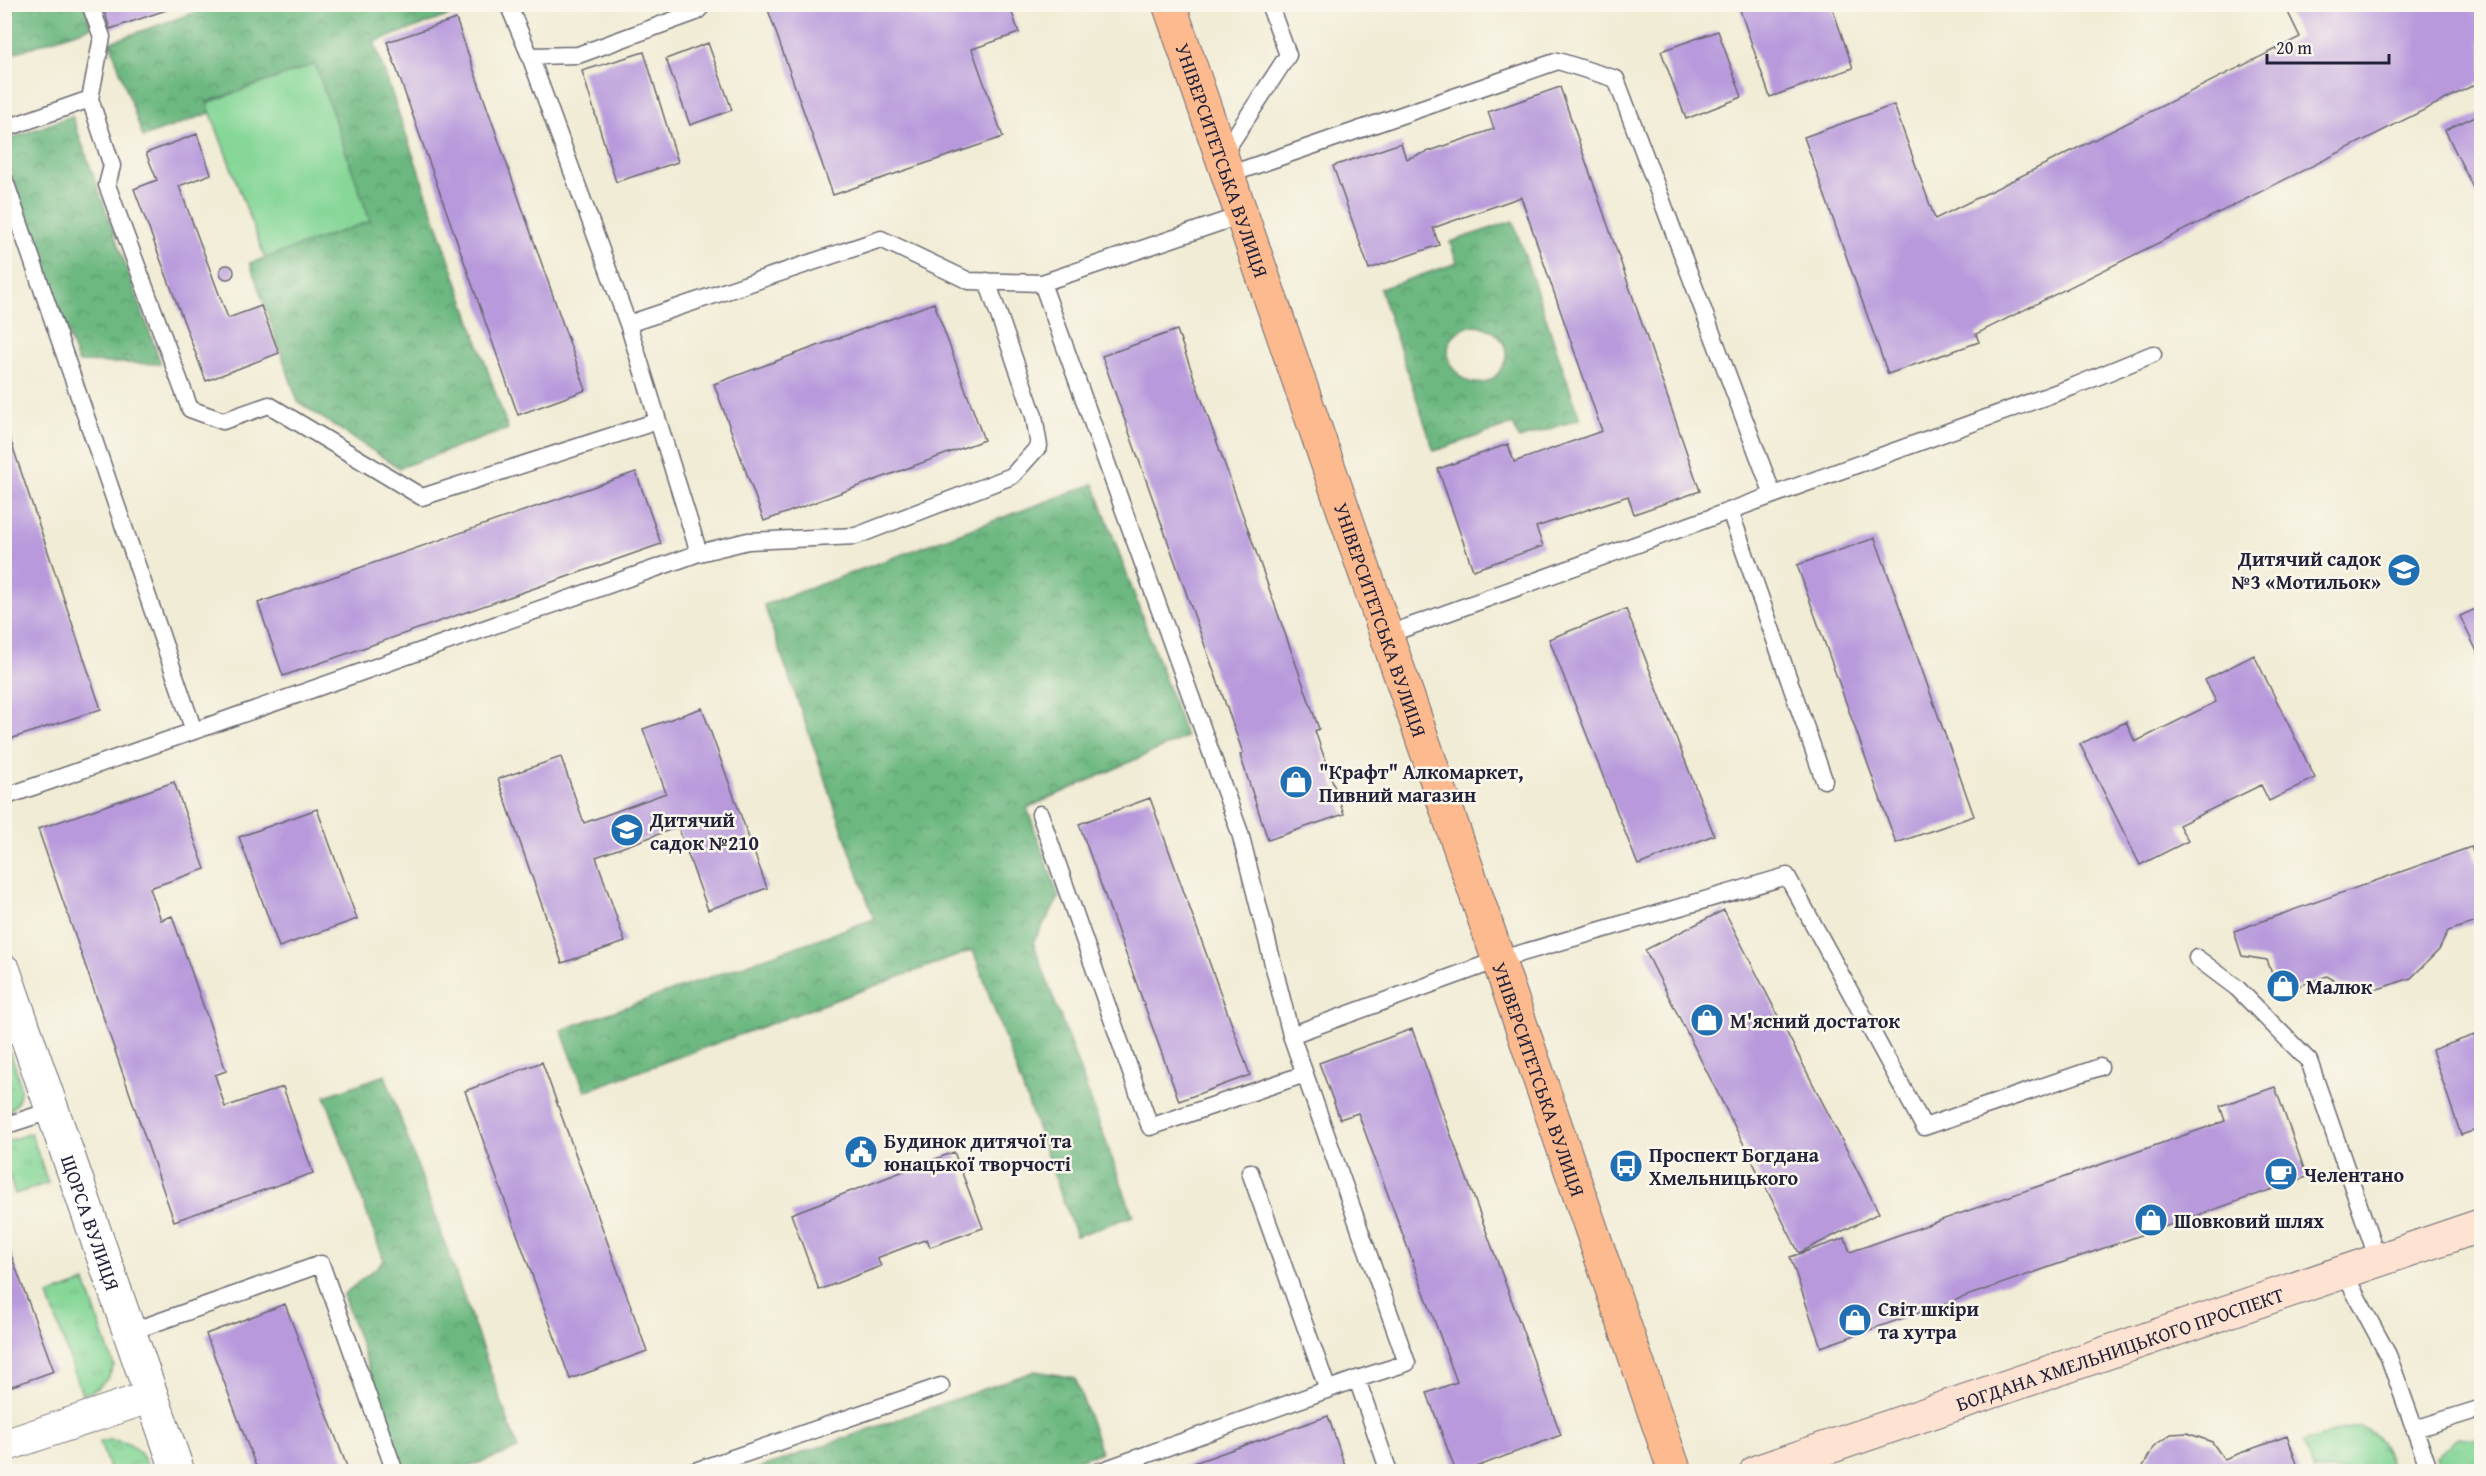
<svg xmlns="http://www.w3.org/2000/svg" width="2486" height="1476" font-family="'Gentium Book Plus',serif">
<style>
.grass{fill:url(#grass-tufts);stroke:#547c6a;stroke-width:1.5}
.forest{fill:url(#forest-crowns);stroke:#476d5e;stroke-width:1.5;fill-rule:evenodd}
.park{fill:#86d798;stroke:#547c6a;stroke-width:1.5}
.building{fill:#b89adc}
.lines{fill:none;stroke-linecap:round;stroke-linejoin:round}
.service-casing{stroke:#6a6971;stroke-width:19}
.minor-casing{stroke:#6a6971;stroke-width:34}
.tertiary-casing{stroke:#6a6971;stroke-width:35}
.secondary-casing{stroke:#6a6971;stroke-width:35}
.primary-casing{stroke:#6a6971;stroke-width:35}
.service{stroke:#fff;stroke-width:16}
.minor{stroke:#fff;stroke-width:32}
.tertiary{stroke:#fff;stroke-width:33}
.secondary{stroke:#fee3d2;stroke-width:33}
.primary{stroke:#fcba8e;stroke-width:33}
.labels{text-anchor:middle;dominant-baseline:central;stroke-width:5;stroke-linejoin:round;paint-order:stroke}
.street-label{font-size:20px;fill:#22223b;stroke:#fbf7ec}
.poi-label{font-size:20px;font-weight:bold;fill:#22223b;stroke:#fbf7ec;text-anchor:start}
</style>
<defs>
<pattern id="grass-tufts" width="24" height="20" patternUnits="userSpaceOnUse" patternTransform="scale(1.5)"><rect width="24" height="20" fill="#86d798"/><path d="M3 7l-1-3M5 7V3M7 7l1-3M15 17l-1-3M17 17v-4M19 17l1-3" fill="none" stroke="#73b884"/></pattern>
<pattern id="forest-crowns" width="20" height="18" patternUnits="userSpaceOnUse" patternTransform="scale(1.5)"><rect width="20" height="18" fill="#6cb880"/><path d="M2 6a3 3 0 1 1 6 0M12 15a3 3 0 1 1 6 0" fill="none" stroke="#58956a"/></pattern>
</defs>
<rect width="100%" height="100%" fill="#fbf7ec"/>
<filter id="ink" filterUnits="userSpaceOnUse"><feTurbulence type="fractalNoise" baseFrequency=".0167" numOctaves="2"/><feDisplacementMap in="SourceGraphic" scale="12" xChannelSelector="R" yChannelSelector="G"/><feConvolveMatrix kernelMatrix="1 2 1 2 8 2 1 2 1" color-interpolation-filters="sRGB"/></filter>
<filter id="wash" filterUnits="userSpaceOnUse"><feTurbulence type="fractalNoise" baseFrequency=".008" numOctaves="4" result="noise"/><feDisplacementMap in="SourceGraphic" scale="24" xChannelSelector="R" yChannelSelector="G"/><feGaussianBlur stdDeviation="1.35" result="paint"/><feColorMatrix in="noise" values="0 0 0 0 0 0 0 0 0 0 0 0 0 0 0 0 0 1.4 0 .05"/><feComposite in="paint" operator="in"/></filter>
<g filter="url(#wash)">
<rect width="100%" height="100%" fill="#f1ecd5"/>
<!-- grass -->
<path class="grass" d="M 5,1040 C 12,1061 35,1101 5,1112 Z
M 31,1133 L 48,1183 L 15,1194 L 5,1164 L 5,1142 Z
M 85,1282 L 114,1366 C 107,1382 99,1389 82,1395 L 48,1295 Z
M 2360,1426 C 2382,1436 2385,1451 2392,1471 L 2313,1471 L 2303,1442 L 2340,1430 Z
M 2456,1438 L 2481,1440 L 2481,1471 L 2441,1471 L 2436,1458 Z
M 109,1440 C 133,1441 142,1450 149,1471 L 110,1471 L 100,1442 Z"/>
<!-- forest -->
<path class="forest" d="M 4,5 L 84,5 L 91,27 L 5,56 Z
M 216,5 L 460,5 L 462,11 L 374,42 L 508,429 L 399,468 L 298,402 L 250,263 L 370,221 L 315,65 L 207,102 L 210,113 L 143,137 L 110,42 Z
M 72,116 L 161,364 L 78,362 L 5,155 L 4,141 Z
M 1513,221 L 1580,419 L 1519,439 L 1513,424 L 1434,451 L 1380,289 L 1457,263 L 1450,242 ZM 1475,325 C 1497,327 1516,349 1500,371 C 1468,413 1416,336 1475,325 Z
M 1094,484 L 1186,737 L 1027,808 L 1059,898 L 1033,942 L 1133,1216 L 1076,1236 L 973,950 L 585,1091 L 561,1030 L 874,919 L 764,605 Z
M 385,1075 L 518,1449 L 456,1471 L 405,1471 L 343,1295 L 384,1261 L 325,1096 Z
M 1035,1371 L 1075,1378 L 1101,1452 L 1046,1472 L 751,1471 Z"/>
<!-- park -->
<path class="park" d="M 315,64 L 370,221 L 265,258 L 207,103 Z"/>
<g id="blocks">
<!-- building -->
<path class="building" d="M 102,4 L 181,4 L 181,5 L 110,29 Z
M 766,4 L 1009,4 L 1019,33 L 972,49 L 1003,137 L 833,195 Z
M 1738,4 L 1831,4 L 1853,68 L 1770,97 Z
M 2284,4 L 2482,4 L 2482,81 L 1976,334 L 1979,342 L 1888,374 L 1804,137 L 1894,105 L 1935,219 L 2300,37 Z
M 456,19 L 586,390 L 518,415 L 387,42 Z
M 1718,31 L 1742,97 L 1686,119 L 1661,51 Z
M 708,43 L 732,110 L 690,125 L 666,59 Z
M 644,52 L 678,162 L 616,182 L 582,71 Z
M 1560,87 L 1700,491 L 1634,514 L 1628,496 L 1536,527 L 1543,546 L 1473,570 L 1438,469 L 1508,444 L 1514,462 L 1602,431 L 1521,197 L 1433,228 L 1439,245 L 1369,269 L 1333,166 L 1401,143 L 1406,159 L 1494,129 L 1488,112 Z
M 2482,113 L 2482,206 L 2445,130 Z
M 197,134 L 211,174 L 179,186 L 228,318 L 261,306 L 279,353 L 206,381 L 134,189 L 157,180 L 146,153 Z
M220 272a7 7 0 1 1 14 0a7 7 0 1 1-14 0Z
M 934,303 L 984,440 L 764,521 L 714,384 Z
M 1177,330 L 1319,729 L 1315,731 L 1344,814 L 1268,840 L 1240,755 L 1243,753 L 1102,356 Z
M 4,421 L 101,709 L 7,740 L 4,732 Z
M 636,472 L 661,544 L 283,676 L 258,603 Z
M 1875,538 L 1974,816 L 1896,843 L 1797,565 Z
M 2482,606 L 2482,662 L 2460,616 Z
M 1626,609 L 1714,835 L 1638,865 L 1549,639 Z
M 2254,655 L 2315,778 L 2269,801 L 2261,785 L 2179,825 L 2188,841 L 2140,865 L 2080,744 L 2126,722 L 2135,742 L 2216,702 L 2205,680 Z
M 702,708 L 767,888 L 708,910 L 678,827 L 596,857 L 625,942 L 562,963 L 498,779 L 561,757 L 584,823 L 666,793 L 643,729 Z
M 174,782 L 205,869 L 150,888 L 161,920 L 172,916 L 226,1071 L 215,1075 L 225,1107 L 283,1087 L 313,1173 L 174,1221 L 38,829 Z
M 1150,798 L 1250,1075 L 1179,1101 L 1079,824 Z
M 317,809 L 357,919 L 279,947 L 239,837 Z
M 2471,847 L 2482,874 L 2482,920 L 2448,931 L 2439,950 L 2411,978 L 2378,989 L 2342,985 L 2327,976 L 2279,993 L 2267,960 L 2242,956 L 2234,931 Z
M 1724,910 L 1879,1213 L 1799,1253 L 1645,950 Z
M 1412,1029 L 1561,1435 L 1463,1472 L 1456,1472 L 1427,1393 L 1457,1382 L 1358,1113 L 1340,1119 L 1319,1063 Z
M 2480,1033 L 2482,1128 L 2461,1135 L 2432,1050 Z
M 542,1062 L 647,1351 L 570,1379 L 465,1091 Z
M 2275,1087 L 2307,1177 L 1821,1347 L 1790,1257 L 1845,1238 L 1850,1252 L 2225,1121 L 2220,1106 Z
M 954,1152 L 983,1228 L 930,1247 L 927,1239 L 877,1258 L 881,1266 L 819,1290 L 791,1214 Z
M 4,1236 L 54,1371 L 4,1389 Z
M 285,1304 L 349,1472 L 258,1472 L 206,1334 Z
M 1328,1416 L 1347,1472 L 1171,1472 L 1171,1471 Z
M 2187,1433 L 2212,1442 L 2224,1459 L 2287,1436 L 2300,1472 L 2140,1472 L 2154,1446 L 2171,1434 Z"/>
</g>
</g>
<g filter="url(#ink)">
<use href="#blocks" fill-opacity="0" stroke="#6a6971" stroke-width="1.5"/>
<g class="lines">
<defs>
<path id="service" d="M 90,4 L 102,37 L 90,99
M 508,4 L 530,56 L 578,55 L 696,12 L 704,4
M 530,56 L 628,324 L 881,239 L 969,281 L 1042,283 L 1242,215
M 4,129 L 90,99 L 112,166 L 107,185 L 190,409 L 223,421 L 269,405 L 422,497 L 658,421
M 1222,156 L 1288,55 L 1269,4
M 1228,175 L 1558,61 L 1616,79 L 1773,495
M 4,178 L 194,731 L 4,797
M 1042,283 L 1240,833 L 1291,1035
M 628,324 L 699,553 L 748,541 L 856,536 L 1012,476 L 1039,446 L 1034,416 L 987,281
M 1730,511 L 1824,780
M 1386,635 L 2072,387 L 2153,354
M 194,731 L 699,553
M 1040,814 L 1150,1127 L 1305,1074
M 2197,958 L 2237,988 L 2309,1061 L 2378,1260
M 4,1126 L 53,1110
M 1250,1172 L 1328,1390
M 2343,1271 L 2388,1355 L 2430,1472
M 130,1332 L 321,1264 L 395,1472
M 2415,1429 L 2482,1408
M 692,1472 L 941,1386
M 1098,1472 L 1357,1379
M 1389,1472 L 1357,1379 L 1407,1363 L 1291,1035 L 1498,960 L 1787,876 L 1924,1127 L 2100,1067"/>
<path id="minor" d="M 4,1446 L 152,1396"/>
<g id="tertiary">
<path id="s1" d="M 4,971 L 178,1472"/>
</g>
<g id="secondary">
<path id="s2" d="M 1756,1472 L 2482,1225"/>
</g>
<g id="primary">
<path id="s3" d="M 1169,4 L 1675,1472"/>
</g>
</defs>
<!-- service casing -->
<use href="#service" class="service-casing"/>
<!-- minor casing -->
<use href="#minor" class="minor-casing"/>
<!-- tertiary casing -->
<use href="#tertiary" class="tertiary-casing"/>
<!-- secondary casing -->
<use href="#secondary" class="secondary-casing"/>
<!-- primary casing -->
<use href="#primary" class="primary-casing"/>
<!-- service -->
<use href="#service" class="service"/>
<!-- minor -->
<use href="#minor" class="minor"/>
<!-- tertiary -->
<use href="#tertiary" class="tertiary"/>
<!-- secondary -->
<use href="#secondary" class="secondary"/>
<!-- primary -->
<use href="#primary" class="primary"/>
</g>
</g>
<!-- icons -->
<defs>
<symbol id="school-disc" viewBox="-11 -11 22 22"><circle r="9.5" fill="#1f6fb2" stroke="#fbf7ec"/><path d="M0-5L7-2L0 1L-7-2ZM-4 1L0 2.5L4 1V4Q0 6-4 4Z" fill="#fff"/></symbol>
<symbol id="shop-disc" viewBox="-11 -11 22 22"><circle r="9.5" fill="#1f6fb2" stroke="#fbf7ec"/><path d="M-5-2.5h2.3a2.7 3.5 0 0 1 5.4 0H5L5.5 6h-11ZM-1.5-2.5h3a1.5 2.3 0 0 0-3 0Z" fill="#fff"/></symbol>
<symbol id="civic-disc" viewBox="-11 -11 22 22"><circle r="9.5" fill="#1f6fb2" stroke="#fbf7ec"/><path d="M-.6-6.5H3V-4.5H.6V-3L4-1V1h2V6H-6V1h2V-1L-.6-3ZM-1.2 2.5V6h2.4V2.5Z" fill="#fff"/></symbol>
<symbol id="bus-disc" viewBox="-11 -11 22 22"><circle r="9.5" fill="#1f6fb2" stroke="#fbf7ec"/><path d="M-5-6H5V4H4V6H2V4H-2V6H-4V4H-5ZM-3.5-4V0h7V-4ZM-3.5 1.2v1.5H-2V1.2ZM2 1.2v1.5H3.5V1.2Z" fill="#fff"/></symbol>
<symbol id="cafe-disc" viewBox="-11 -11 22 22"><circle r="9.5" fill="#1f6fb2" stroke="#fbf7ec"/><path d="M-5.5-4.5H6V0H3Q3 3.5 0 3.5H-2.5Q-5.5 3.5-5.5 0ZM3-3.2v2h1.7v-2ZM-6 4.5H4V6H-6Z" fill="#fff"/></symbol>
</defs>
<g fill-rule="evenodd">
<use href="#school-disc" x="2385" y="551" width="38" height="38"/>
<use href="#shop-disc" x="1277" y="763" width="38" height="38"/>
<use href="#school-disc" x="608" y="811" width="38" height="38"/>
<use href="#shop-disc" x="2264" y="967" width="38" height="38"/>
<use href="#shop-disc" x="1688" y="1001" width="38" height="38"/>
<use href="#civic-disc" x="842" y="1133" width="38" height="38"/>
<use href="#bus-disc" x="1607" y="1147" width="38" height="38"/>
<use href="#cafe-disc" x="2262" y="1155" width="38" height="38"/>
<use href="#shop-disc" x="2132" y="1201" width="38" height="38"/>
<use href="#shop-disc" x="1836" y="1301" width="38" height="38"/>
</g>
<g class="labels">
<!-- street labels -->
<g class="street-label">
<text stroke="none"><textPath href="#s3" startOffset="165">УНІВЕРСИТЕТСЬКА ВУЛИЦЯ</textPath></text>
<text stroke="none"><textPath href="#s3" startOffset="651">УНІВЕРСИТЕТСЬКА ВУЛИЦЯ</textPath></text>
<text stroke="none"><textPath href="#s3" startOffset="1137">УНІВЕРСИТЕТСЬКА ВУЛИЦЯ</textPath></text>
<text stroke="none"><textPath href="#s1" startOffset="266">ЩОРСА ВУЛИЦЯ</textPath></text>
<text stroke="none"><textPath href="#s2" startOffset="384">БОГДАНА ХМЕЛЬНИЦЬКОГО ПРОСПЕКТ</textPath></text>
</g>
<!-- poi labels -->
<g class="poi-label">
<text x="2381" y="558" text-anchor="end">Дитячий садок<tspan x="2381" dy="23">№3 «Мотильок»</tspan></text>
<text x="1319" y="771">"Крафт" Алкомаркет,<tspan x="1319" dy="23">Пивний магазин</tspan></text>
<text x="650" y="819">Дитячий<tspan x="650" dy="23">садок №210</tspan></text>
<text x="2306" y="986">Малюк</text>
<text x="1730" y="1020">М'ясний достаток</text>
<text x="884" y="1140">Будинок дитячої та<tspan x="884" dy="23">юнацької творчості</tspan></text>
<text x="1649" y="1154">Проспект Богдана<tspan x="1649" dy="23">Хмельницького</tspan></text>
<text x="2304" y="1174">Челентано</text>
<text x="2174" y="1220">Шовковий шлях</text>
<text x="1878" y="1308">Світ шкіри<tspan x="1878" dy="23">та хутра</tspan></text>
</g>
</g>
<!-- margin -->
<rect width="2486" height="1476" fill="none" stroke="#fbf7ec" stroke-width="24"/>
<!-- scale -->
<path d="M2267 54v9h122v-9" fill="none" stroke="#22223b" stroke-width="3"/>
<text x="2276" y="54" font-size="18" fill="#22223b" stroke="#fbf7ec" stroke-width="4.5" paint-order="stroke">20 m</text>
</svg>
